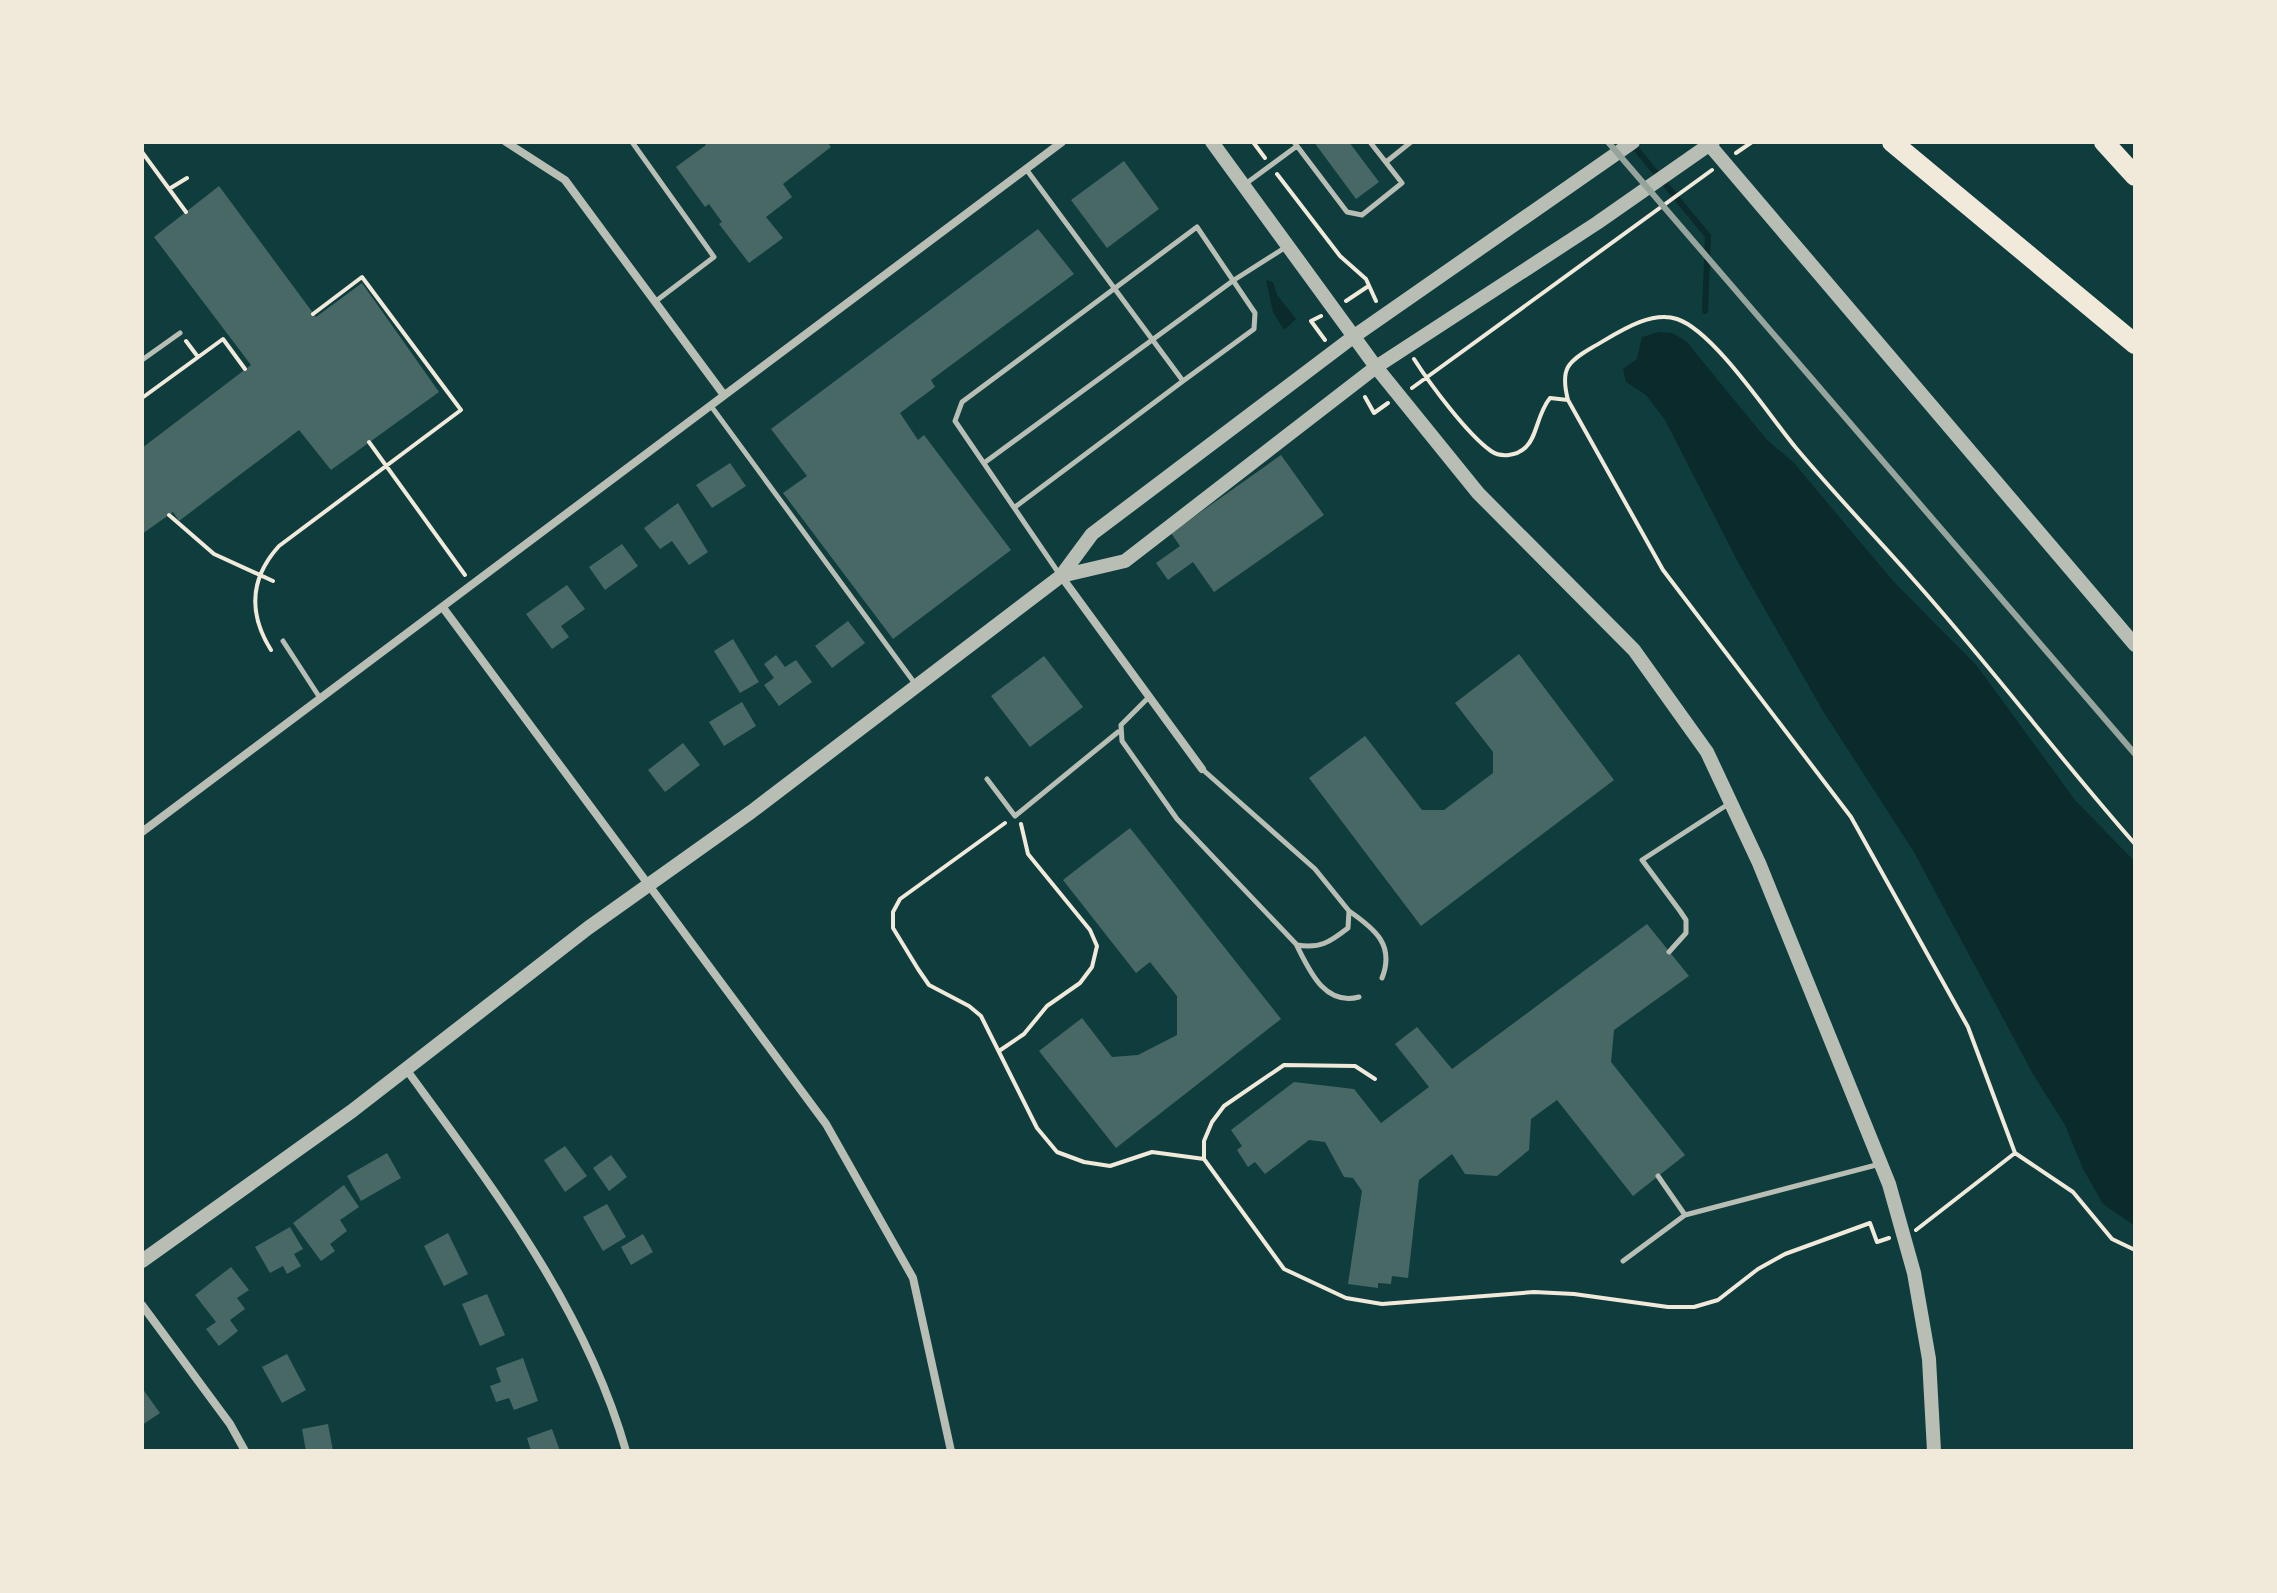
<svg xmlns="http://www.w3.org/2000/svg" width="2277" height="1593" font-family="'DM Sans',sans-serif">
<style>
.water{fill:#0a2a2b}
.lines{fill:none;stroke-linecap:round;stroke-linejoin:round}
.stream{stroke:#0a2a2b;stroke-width:6}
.building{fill:#486865}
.path{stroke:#f1e9da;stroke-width:4}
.service{stroke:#b8beb3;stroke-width:5}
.minor{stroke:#b8beb3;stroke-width:8}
.tertiary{stroke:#b8beb3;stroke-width:14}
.motorway{stroke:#f1e9da;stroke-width:20}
.rail{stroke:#97a49c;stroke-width:6}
</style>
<rect width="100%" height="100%" fill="#0f3d3e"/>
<!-- water -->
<path class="water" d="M 1266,280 L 1273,282 L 1277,295 L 1296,319 L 1284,330 L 1273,312 Z
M 1659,332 L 1672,333 L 1686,341 L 1767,440 L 1794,463 L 1893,581 L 1977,666 L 2075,800 L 2135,862 L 2135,1226 L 2103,1204 L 2083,1169 L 2065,1125 L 2033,1074 L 1914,852 L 1823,711 L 1739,564 L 1665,420 L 1646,395 L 1626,382 L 1623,369 L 1637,359 L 1642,337 Z"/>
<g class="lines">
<!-- stream -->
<path class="stream" d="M 1633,145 L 1708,236 L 1705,311"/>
</g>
<!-- building -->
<path class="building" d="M 704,142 L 827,142 L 831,147 L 783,184 L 792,197 L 766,217 L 783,238 L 749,263 L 719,224 L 722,222 L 709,204 L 705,207 L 676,167 L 706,145 Z
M 1314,142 L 1349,142 L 1379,182 L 1356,199 Z
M 1124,161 L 1159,209 L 1107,248 L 1071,200 Z
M 219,186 L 316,317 L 362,283 L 439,392 L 331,470 L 299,430 L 179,521 L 173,512 L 142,534 L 142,448 L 251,365 L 154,237 Z
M 1038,229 L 1074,274 L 931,380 L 935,387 L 900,413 L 918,440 L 924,435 L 1011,550 L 893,639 L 783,493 L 807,476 L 771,429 Z
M 1281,455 L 1324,515 L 1214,592 L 1193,562 L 1168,580 L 1156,563 L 1180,546 L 1171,533 Z
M 730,463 L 746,486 L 712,508 L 696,485 Z
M 678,503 L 708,552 L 689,565 L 672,541 L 660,549 L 644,528 Z
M 622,544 L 638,566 L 605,590 L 589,567 Z
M 567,585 L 585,609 L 561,626 L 569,637 L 552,649 L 526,614 Z
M 848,621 L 865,643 L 832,668 L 815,646 Z
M 733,639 L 759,682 L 740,693 L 714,651 Z
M 1519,654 L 1614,780 L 1421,926 L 1309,778 L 1365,736 L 1422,810 L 1444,810 L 1493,773 L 1493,752 L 1455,703 Z
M 776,655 L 785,667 L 796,660 L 812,682 L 779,706 L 764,685 L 774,678 L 764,664 Z
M 1044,656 L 1083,707 L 1030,747 L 991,696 Z
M 742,702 L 756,726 L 724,746 L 709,722 Z
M 683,743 L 700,765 L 665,792 L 648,770 Z
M 1130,828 L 1281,1019 L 1116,1148 L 1039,1051 L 1082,1018 L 1112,1057 L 1138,1055 L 1177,1035 L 1177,996 L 1150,962 L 1136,973 L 1063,880 Z
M 1647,924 L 1689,976 L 1614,1030 L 1611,1062 L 1685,1155 L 1633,1196 L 1557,1100 L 1531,1119 L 1529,1150 L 1497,1176 L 1465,1174 L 1452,1154 L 1419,1180 L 1408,1278 L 1392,1276 L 1391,1284 L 1378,1283 L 1378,1288 L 1348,1284 L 1362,1191 L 1353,1178 L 1344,1177 L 1325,1142 L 1309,1140 L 1265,1174 L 1255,1162 L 1248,1167 L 1237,1150 L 1242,1146 L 1231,1130 L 1294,1082 L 1354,1089 L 1381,1123 L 1429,1087 L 1395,1044 L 1417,1027 L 1452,1069 Z
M 565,1146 L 587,1176 L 565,1192 L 544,1160 Z
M 387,1153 L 401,1178 L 361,1201 L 347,1176 Z
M 611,1155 L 627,1177 L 609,1191 L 593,1168 Z
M 344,1185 L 359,1207 L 340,1220 L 347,1231 L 330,1244 L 335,1251 L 321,1261 L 293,1223 Z
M 607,1204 L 626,1237 L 603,1251 L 583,1217 Z
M 290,1227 L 303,1249 L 294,1254 L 301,1266 L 287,1274 L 283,1266 L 270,1273 L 255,1247 Z
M 448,1233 L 468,1274 L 444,1286 L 424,1246 Z
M 643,1234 L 653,1252 L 631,1265 L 621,1247 Z
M 231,1267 L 249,1290 L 237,1298 L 245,1309 L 230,1320 L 238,1331 L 219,1346 L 206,1329 L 216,1322 L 195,1295 Z
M 487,1294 L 505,1335 L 480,1346 L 462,1304 Z
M 287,1354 L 306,1390 L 282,1403 L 262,1367 Z
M 523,1358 L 538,1401 L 514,1410 L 509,1398 L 496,1402 L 490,1386 L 501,1382 L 496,1368 Z
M 142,1388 L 160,1413 L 142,1425 Z
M 328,1424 L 333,1451 L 306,1451 L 302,1429 Z
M 552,1429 L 560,1451 L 531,1451 L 527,1438 Z"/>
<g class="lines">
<!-- path -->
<path class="path" d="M 1253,142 L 1265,158
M 142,152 L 186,212
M 1736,153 L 1752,142
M 1277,174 L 1340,256 L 1366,279 L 1376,301
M 169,189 L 187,178
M 1346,301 L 1367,287
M 1321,316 L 1311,321 L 1325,340
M 186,341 L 198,357
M 1414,359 C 1430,384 1467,434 1491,451 C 1501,458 1517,456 1526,447 C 1537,437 1537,414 1550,398 L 1568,400 L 1663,570 L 1851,817 L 1968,1027 L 2015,1153 L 2073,1192 L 2112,1239 L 2135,1250
M 1412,388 L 1712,170
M 1365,397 L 1374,413 L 1388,403
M 142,398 L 223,339 L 245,369
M 1568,400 C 1560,369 1567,362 1593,347 C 1616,334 1649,310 1677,319 C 1714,331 1770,417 1796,448 C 1833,492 1874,535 1913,579 C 1990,665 2059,758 2135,844
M 369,442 L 465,575
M 169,515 L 214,554 L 273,581
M 271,650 C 248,613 250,578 279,546 L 461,410 L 362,277 L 313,314
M 1005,823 L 900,899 L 893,912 L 893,928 L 918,969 L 929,985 L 969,1006 L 981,1016 L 1037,1128 L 1057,1152 L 1084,1162 L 1110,1166 L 1152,1152 L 1204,1159
M 999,1051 L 1024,1034 L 1047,1006 L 1080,983 L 1092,967 L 1097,946 L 1090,930 L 1028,854 L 1021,824
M 1375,1079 L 1355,1066 L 1284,1065 L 1224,1106 L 1212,1122 L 1204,1141 L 1204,1159 L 1284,1269 L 1346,1298 L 1382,1304 L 1534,1292 L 1574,1294 L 1668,1307 L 1694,1307 L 1718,1300 L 1758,1269 L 1785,1254 L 1870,1223 L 1877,1242 L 1889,1238
M 1916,1230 L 2015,1153"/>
<!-- service -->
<path class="service" d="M 632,142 L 714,257 L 656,301
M 1294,142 L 1347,212 L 1362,215 L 1402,183 L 1370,142
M 1386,162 L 1411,142
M 1244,185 L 1297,146
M 142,360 L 180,333
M 711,406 L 916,685
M 984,463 L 1234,280 L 1286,247
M 1015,507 L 1183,381 L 1026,169
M 1060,575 L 955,421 L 962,402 L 1197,227 L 1255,313 L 1254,329 L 1183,381
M 283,641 L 320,698
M 1148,698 L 1121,725 L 1122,741 L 1177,819 L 1297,945 C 1320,949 1330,942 1348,928 L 1349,911 L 1315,869 L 1202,769
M 987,779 L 1015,816 L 1118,732
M 1349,911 C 1375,929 1395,945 1382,978
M 1297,946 C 1310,972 1325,1006 1359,997
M 1669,952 L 1686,933 L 1686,920 L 1680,911 L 1642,860 L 1730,803
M 1658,1176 L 1685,1215
M 1623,1261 L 1685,1215 L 1880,1164"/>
<!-- minor -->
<path class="minor" d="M 506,142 L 565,180 L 724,395
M 1061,576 L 1202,769
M 444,609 L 826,1124 L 913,1278 L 951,1451
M 142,832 L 1062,142
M 406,1069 C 493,1188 585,1307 626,1451
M 142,1305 L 230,1424 L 245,1451"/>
<!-- tertiary -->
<path class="tertiary" d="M 1212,142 L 1376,367 L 1478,493 L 1634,650 L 1707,752 L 1759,863 L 1889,1184 L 1914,1273 L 1929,1359 L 1934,1451
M 1707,142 L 2135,645
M 1061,576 L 1125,561 L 1376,367 L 1597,223 L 1713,142
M 142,1261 L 352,1111 L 588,928 L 751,812 L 1061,576 L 1092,534 L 1353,337 L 1633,142"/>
<!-- motorway -->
<path class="motorway" d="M 1892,142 L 2135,344
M 2104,142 L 2135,176"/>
<!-- rail -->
<path class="rail" d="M 1608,142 L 2135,754"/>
</g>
<!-- border -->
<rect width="2277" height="1593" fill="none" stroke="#f1e9da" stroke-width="288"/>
</svg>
